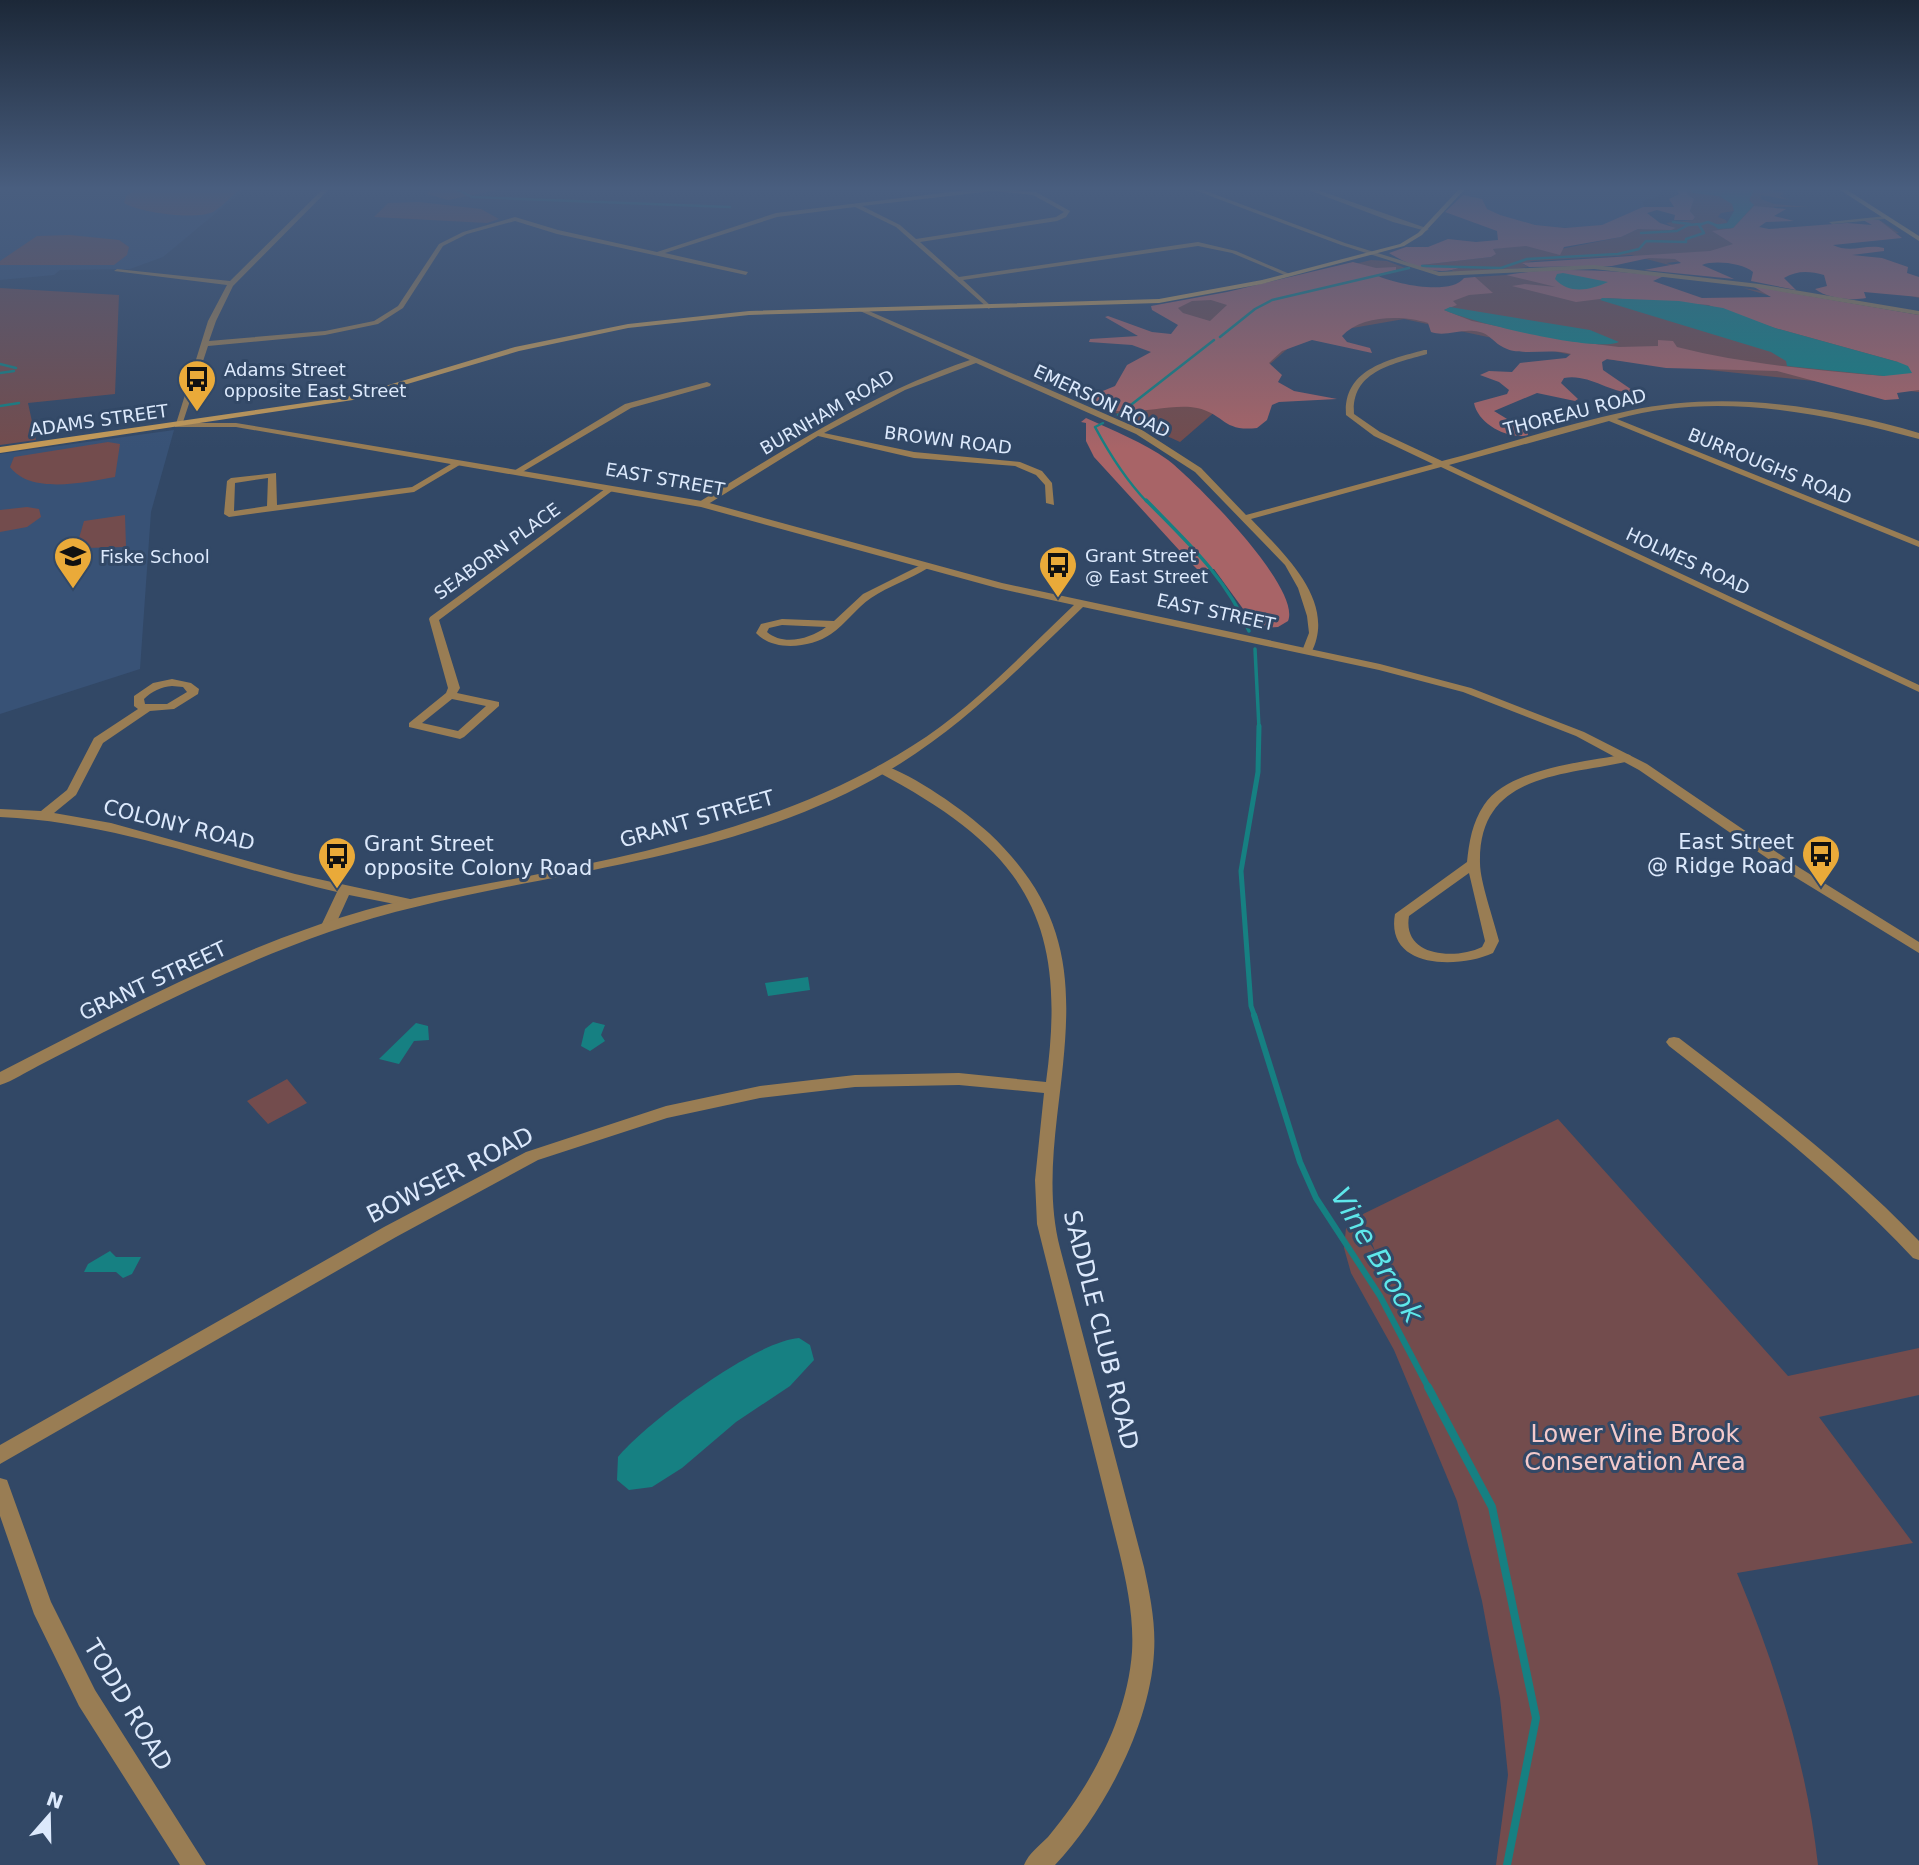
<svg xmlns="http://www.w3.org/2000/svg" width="1919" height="1865" font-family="'DejaVu Sans',sans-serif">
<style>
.built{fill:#385276}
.green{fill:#734c4d}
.forest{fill:#a86467;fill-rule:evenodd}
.water{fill:#168082}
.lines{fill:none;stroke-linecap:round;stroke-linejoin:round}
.stream-far4{stroke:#168082;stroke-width:2.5}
.stream-far3{stroke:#168082;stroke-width:3.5}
.stream-far2{stroke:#168082;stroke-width:5}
.stream-far1{stroke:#168082;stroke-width:6}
.stream{stroke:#168082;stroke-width:8}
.minor{fill:#997d54;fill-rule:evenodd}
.tertiary{fill:#997d54;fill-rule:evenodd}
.secondary{fill:#c69b57;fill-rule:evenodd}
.labels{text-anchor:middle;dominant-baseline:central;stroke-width:6;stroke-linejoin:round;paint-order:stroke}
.far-poi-label{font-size:18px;fill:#dce9fc;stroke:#324866;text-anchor:start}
.far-street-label{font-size:18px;fill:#dce9fc;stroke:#324866}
.street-label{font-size:21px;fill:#dce9fc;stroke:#324866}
.poi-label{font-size:21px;fill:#dce9fc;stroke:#324866;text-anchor:end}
.near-street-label{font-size:24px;fill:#dce9fc;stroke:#324866}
.near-park-label{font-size:24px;fill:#f4cacb;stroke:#324866}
.near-water-label{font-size:28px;font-style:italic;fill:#5ee7ea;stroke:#324866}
</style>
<rect width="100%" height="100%" fill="#324866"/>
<!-- built -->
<path class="built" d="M 0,188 L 246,188 L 163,257 L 130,269 L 60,270 L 54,275 L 0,280 Z
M 1471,188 L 1659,188 L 1662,191 L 1657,197 L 1642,201 L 1645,208 L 1594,229 L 1538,226 L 1503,217 L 1460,200 Z
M 174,430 L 151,512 L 140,669 L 0,714 L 0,454 Z"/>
<!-- green -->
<path class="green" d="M 431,188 L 507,188 L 448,200 L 427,194 Z
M 1688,188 L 1701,188 L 1707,194 L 1721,197 L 1714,188 L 1733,201 L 1734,211 L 1721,213 L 1718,217 L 1726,220 L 1727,223 L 1713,226 L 1731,229 L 1751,203 L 1749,198 L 1755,188 L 1785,193 L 1779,196 L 1790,200 L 1761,195 L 1761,199 L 1774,204 L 1808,207 L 1775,207 L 1747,226 L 1779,237 L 1873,225 L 1864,220 L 1881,221 L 1899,233 L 1776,250 L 1919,295 L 1919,298 C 1829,274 1761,252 1666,263 L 1723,279 L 1631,255 L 1532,261 L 1523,264 L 1528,267 L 1475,273 L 1451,271 L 1459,267 L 1420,265 L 1491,257 L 1495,254 L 1493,249 L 1521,245 L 1561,249 L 1621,237 L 1638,229 L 1676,229 L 1666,223 L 1693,220 L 1695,217 L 1690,211 L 1694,199 L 1687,194 Z
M 137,189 L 235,188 L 239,190 C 231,196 222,207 213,212 C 195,220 141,213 124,203 L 126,196 Z
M 419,202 L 481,209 L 499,219 L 487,223 L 374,217 L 388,203 Z
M 70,235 L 119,240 L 129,247 L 127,255 L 114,265 L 0,265 L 0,261 L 37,236 Z
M 1371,260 L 1387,261 L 1408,269 L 1372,277 L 1424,294 L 1454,290 L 1475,277 L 1506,275 L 1747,311 L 1774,297 L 1743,288 L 1919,316 L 1919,392 L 1576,356 L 1404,319 L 1301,337 L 1180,442 L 1105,408 L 1209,327 L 1164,304 L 1242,292 Z
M 0,288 L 119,295 L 115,394 L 28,403 L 36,440 L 0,445 Z
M 108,442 L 120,444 L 115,477 C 86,482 31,495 10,467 L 14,457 Z
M 27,507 L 39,509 L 41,517 L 27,527 L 0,532 L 0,510 Z
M 125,515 L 126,547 L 84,548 L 77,545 L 84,521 Z
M 287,1079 L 307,1103 L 268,1124 L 247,1101 Z
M 1558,1119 L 1788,1376 L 1919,1348 L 1919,1395 L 1819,1417 L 1913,1543 L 1737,1573 C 1776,1666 1807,1765 1818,1865 L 1496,1865 L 1508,1775 L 1500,1698 L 1482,1601 L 1457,1501 L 1394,1350 L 1351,1273 L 1344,1248 L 1346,1228 L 1352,1226 L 1362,1232 L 1375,1251 L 1361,1215 Z"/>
<!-- forest -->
<path class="forest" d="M 1676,188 L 1688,188 L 1687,194 L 1694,199 L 1690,211 L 1695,217 L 1693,220 L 1674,220 L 1675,215 L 1657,210 L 1647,213 L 1660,223 L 1676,228 L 1671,230 L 1638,229 L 1621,237 L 1564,247 L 1560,255 L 1526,246 L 1493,249 L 1496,254 L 1491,257 L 1421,265 L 1461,267 C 1439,277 1410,266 1389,253 L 1406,247 L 1428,247 L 1448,239 L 1476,242 L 1498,240 L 1497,231 L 1445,212 L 1463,195 L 1482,199 L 1487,209 L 1500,215 L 1535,225 L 1565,228 L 1602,225 L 1643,207 L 1674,207 L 1669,199 L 1679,194 Z
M 1754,206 L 1786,209 L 1774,216 L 1794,221 L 1766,222 L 1759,227 L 1769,229 L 1847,223 L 1872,225 L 1863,220 L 1879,220 L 1902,238 L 1833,245 C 1851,254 1866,243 1884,248 L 1884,251 L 1852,255 L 1882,258 L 1908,267 L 1907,273 L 1919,277 L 1919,297 L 1864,292 L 1866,298 C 1852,301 1826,298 1815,289 L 1827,286 L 1824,275 C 1810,271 1797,270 1784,278 L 1796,290 L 1751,281 L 1753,272 C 1743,263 1714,260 1702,265 L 1734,279 L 1644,270 L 1681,263 L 1675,259 L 1649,258 L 1612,266 L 1529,267 L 1522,263 L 1710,251 L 1733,244 L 1712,231 L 1733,228 Z
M 1353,262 L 1376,268 L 1396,267 L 1396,270 L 1376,275 C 1394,284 1451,296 1464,278 L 1475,277 L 1493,293 L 1469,295 L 1453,301 L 1457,305 L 1444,310 L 1472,321 L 1571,341 L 1619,347 L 1658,346 L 1658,340 L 1673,341 L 1677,347 C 1744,364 1815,370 1884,376 L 1898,362 L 1775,328 L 1708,305 L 1608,298 L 1576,302 L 1512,286 L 1525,284 L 1556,287 L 1506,275 C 1560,266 1610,271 1664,276 L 1653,281 L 1702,298 L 1771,297 L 1754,287 L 1757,287 L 1919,315 L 1919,390 L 1897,393 L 1899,399 L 1885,400 L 1777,371 L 1666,368 L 1607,359 L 1602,362 L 1603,370 L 1635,392 C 1611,395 1590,373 1564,378 L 1561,383 L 1578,399 L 1575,401 L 1537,393 L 1494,411 L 1527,431 L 1528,435 C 1508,440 1478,424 1474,403 L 1507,394 L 1509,390 L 1499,382 L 1480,375 L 1489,371 L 1512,372 L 1520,363 L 1566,358 L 1571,354 C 1549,347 1519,358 1501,346 C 1490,339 1488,332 1474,331 C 1459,329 1445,337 1431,332 L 1428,323 C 1403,315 1361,315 1342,336 L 1347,342 L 1370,348 L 1372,353 L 1312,340 L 1282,351 L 1269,363 L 1282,375 L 1278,382 L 1294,391 L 1337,399 L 1279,402 L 1272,405 L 1267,420 L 1257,428 C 1222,432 1225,414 1197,408 C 1167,401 1111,425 1091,399 L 1093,395 L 1115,386 L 1127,365 L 1151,352 L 1132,345 L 1089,342 L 1090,339 L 1138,336 L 1105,317 L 1108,316 L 1152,332 L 1171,334 L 1178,325 L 1152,310 L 1151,306 L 1227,292 ZM 1211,300 L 1227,305 L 1210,321 L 1183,313 L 1178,308 L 1192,301 Z
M 1086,418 C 1114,431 1143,442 1168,460 C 1194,480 1302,588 1288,621 L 1278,627 L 1257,628 L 1214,569 L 1197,569 L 1190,562 L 1094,457 L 1086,441 L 1086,423 L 1081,422 Z"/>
<!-- water -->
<path class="water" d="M 1692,188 L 1755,188 L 1749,200 L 1754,205 L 1733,228 L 1718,229 L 1713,225 L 1727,223 L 1734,211 L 1732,204 L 1719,196 L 1693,193 L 1690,190 Z
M 1563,273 L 1608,282 C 1590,290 1570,295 1555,279 L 1557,274 Z
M 1602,298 L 1679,301 L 1723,308 L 1775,328 L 1898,362 L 1908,366 L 1912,373 L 1884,376 L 1787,366 L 1786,361 L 1771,352 L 1600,300 Z
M 1450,307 L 1590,330 L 1619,342 C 1596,353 1470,322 1444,310 Z
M 808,977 L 810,990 L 768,996 L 765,983 Z
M 593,1022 L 605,1025 L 601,1035 L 605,1041 L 590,1051 L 581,1046 L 585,1029 Z
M 416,1023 L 428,1026 L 429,1040 L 414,1041 L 399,1064 L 379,1059 Z
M 110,1251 L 116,1257 L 141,1257 L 132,1274 L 123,1278 L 116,1272 L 84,1272 L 88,1264 Z
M 799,1338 L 810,1345 L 814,1360 L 790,1386 L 736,1422 L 682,1468 L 652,1487 L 629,1490 L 617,1480 L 618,1457 C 647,1422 755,1341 799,1338 Z"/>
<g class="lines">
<!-- stream-far4 -->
<path class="stream-far4" d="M 454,188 L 472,197 L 730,207
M 1673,222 L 1690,224
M 1641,233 L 1677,231 L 1688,225 L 1700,224
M 1422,266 L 1501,268 L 1527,259 L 1618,254 L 1639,249 L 1646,241 L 1686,242 L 1686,239 L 1704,233 L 1699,225 L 1708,222 L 1718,226
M 1220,337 L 1255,309 L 1272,300 L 1409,268
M 0,364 L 16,368
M 0,373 L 14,371
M 0,406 L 19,403
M 1118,415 L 1214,340
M 1103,423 L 1095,427 C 1110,455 1125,479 1147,502"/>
<!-- stream-far3 -->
<path class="stream-far3" d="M 1146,500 C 1186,541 1226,577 1249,631
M 1255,649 L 1259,728"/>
<!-- stream-far2 -->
<path class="stream-far2" d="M 1255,1017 L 1251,1006 L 1241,871 L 1258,772 L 1259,726"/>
<!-- stream-far1 -->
<path class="stream-far1" d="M 1254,1015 L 1300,1162 L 1316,1198 L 1380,1296 L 1429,1389"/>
<!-- stream -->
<path class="stream" d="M 1428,1387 L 1492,1507 L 1536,1718 L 1507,1865"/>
<!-- minor -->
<path class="minor" d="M 324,188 L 330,188 L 233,286 L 216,321 L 209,341 L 325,331 L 374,321 L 398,306 L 439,244 L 463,232 L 515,217 L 558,230 L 657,252 L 776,213 L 984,188 L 1036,192 L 1070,211 L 1066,217 L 1057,221 L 920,242 L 959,277 L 1198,242 L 1236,251 L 1292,275 L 1287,276 L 1232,253 L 1198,246 L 963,280 L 991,306 L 989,309 L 896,227 L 855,207 L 777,217 L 665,253 L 748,272 L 746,275 L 557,234 L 515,221 L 467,234 L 443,246 L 403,308 L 378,324 L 325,335 L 208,346 L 182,425 L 175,427 L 208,321 L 227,285 L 114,271 L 117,269 L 230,281 ZM 993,191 L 1033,195 L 1064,212 L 1056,217 L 916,239 L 900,225 L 862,206 Z
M 1303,188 L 1312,188 L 1429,229 L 1426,231 L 1393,222 Z
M 1886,216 L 1884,219 L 1832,224 L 1829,222 Z
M 862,308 L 1142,430 L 1201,468 L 1246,515 L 1433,464 L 1374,436 L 1346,415 C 1343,369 1388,360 1424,350 L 1427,350 L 1427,354 C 1393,364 1351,371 1354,414 L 1380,432 L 1442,461 C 1504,445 1566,424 1628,411 C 1725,390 1826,406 1919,433 L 1919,439 C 1822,413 1717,391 1617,419 L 1919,541 L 1919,547 L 1609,421 L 1449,465 L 1919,685 L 1919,692 L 1441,467 L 1251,519 C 1283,553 1338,602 1311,653 L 1303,653 L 1302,651 L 1309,633 L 1307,616 L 1298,588 L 1285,565 L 1195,472 L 1136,434 L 976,363 L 905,390 L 824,433 L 914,452 L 1020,462 L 1042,471 L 1052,483 L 1054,505 L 1046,503 L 1045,485 L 1036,475 L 1015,466 L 914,458 L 818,436 L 705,506 L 699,506 L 699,502 C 787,448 872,393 970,360 L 860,311 Z
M 707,382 L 711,384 L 710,386 L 631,408 L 519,474 L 512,472 L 625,404 Z
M 456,461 L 463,463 L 414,492 L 229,517 L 224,514 L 227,481 L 231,478 L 276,473 L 277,505 L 412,487 ZM 268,478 L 267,506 L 234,511 L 235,483 Z
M 609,486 L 616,488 L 439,620 L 460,688 L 457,693 L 499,702 L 499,706 L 464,737 L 460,739 L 409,727 L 409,723 L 446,693 L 448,688 L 429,619 L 430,617 ZM 452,699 L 486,706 L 458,731 L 422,723 Z
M 925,563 L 928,564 L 928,568 C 910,579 889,586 871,598 C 856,608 846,624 831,634 C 811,648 773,652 756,633 L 761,624 L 782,619 L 834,621 L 863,594 ZM 782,625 L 826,627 C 810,639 783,646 767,632 L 769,628 Z
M 172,679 L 191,683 L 199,689 L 198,694 L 174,709 L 150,711 L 103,743 L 76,795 L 54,813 L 111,823 L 295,874 L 410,899 L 417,903 L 415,906 L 410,907 L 349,895 L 334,928 L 327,932 L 320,928 L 337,892 C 223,866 118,822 0,817 L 0,809 L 41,811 L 67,790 L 94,738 L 138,709 L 134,706 L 134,696 L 153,683 ZM 172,686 L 183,687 L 187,692 L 167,704 L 145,704 L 144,699 C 152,691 161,687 172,686 Z
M 1626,754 L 1630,755 L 1632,758 L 1630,761 C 1566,776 1478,772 1480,863 C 1480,882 1494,920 1499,941 L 1493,953 C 1458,969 1385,969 1395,914 L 1467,862 C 1469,842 1472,823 1484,805 C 1508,768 1586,762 1626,754 ZM 1469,873 L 1485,941 L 1482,947 C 1455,960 1402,957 1409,916 Z
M 882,765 C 913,774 965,811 989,833 C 1082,921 1071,1001 1057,1117 C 1052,1161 1049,1205 1060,1248 L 1144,1567 C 1150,1595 1156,1624 1154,1653 C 1150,1725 1104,1813 1055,1865 L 1024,1865 C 1029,1853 1039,1846 1048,1837 C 1056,1827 1064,1817 1071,1807 C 1102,1763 1128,1707 1132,1652 C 1134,1618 1127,1584 1119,1551 L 1037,1224 L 1035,1180 L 1044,1093 L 959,1085 L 855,1087 L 760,1098 L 667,1118 L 538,1160 L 396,1237 L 0,1464 L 0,1445 L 384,1227 L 526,1152 L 666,1106 L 760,1086 L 855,1075 L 959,1073 L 1046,1082 C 1069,916 1022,849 878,772 L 876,769 L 878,766 Z
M 1674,1037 L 1679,1038 C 1763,1102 1846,1165 1919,1241 L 1919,1260 L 1913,1258 C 1839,1179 1754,1112 1669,1046 L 1666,1042 L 1669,1038 Z
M 0,1478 L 7,1480 L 51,1602 L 95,1690 L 206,1865 L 180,1865 L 79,1706 L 34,1614 L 0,1516 Z"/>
<!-- tertiary -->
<path class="tertiary" d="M 1189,188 L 1198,188 L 1345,243 L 1439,272 L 1594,265 L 1759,284 L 1919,311 L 1919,315 L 1759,288 L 1594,269 L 1439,276 L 1341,245 Z
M 178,423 L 236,423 L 702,501 L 1002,583 L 1380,664 L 1471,688 L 1584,732 L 1647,764 L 1800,868 L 1919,942 L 1919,953 L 1790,874 L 1639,770 L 1576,736 L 1463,692 L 1379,670 L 1083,607 C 1017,670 955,735 874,779 C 705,872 508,871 329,932 C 251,959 176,996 102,1033 C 81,1044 59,1055 38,1066 C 26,1072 13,1081 0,1085 L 0,1072 C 118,1012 238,946 366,910 C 418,896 471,887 524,877 C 659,850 794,821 912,746 C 973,708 1022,654 1074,605 L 997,588 L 701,507 L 236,427 L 175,427 L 175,423 Z"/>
<!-- secondary -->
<path class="secondary" d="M 1460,188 L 1466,188 L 1422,235 L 1404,246 L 1262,284 L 1159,303 L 749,315 L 628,328 L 519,351 L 353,400 L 0,453 L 0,447 L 352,396 L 515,347 L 628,324 L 749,311 L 1159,299 L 1262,280 L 1400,244 L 1418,233 Z
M 1837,188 L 1844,188 L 1919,236 L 1919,241 Z"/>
</g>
<!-- sky -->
<linearGradient id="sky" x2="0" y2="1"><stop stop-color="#1c2838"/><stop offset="0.42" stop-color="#495e7f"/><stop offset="1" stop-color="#495e7f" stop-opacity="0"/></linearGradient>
<rect width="1919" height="449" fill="url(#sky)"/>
<!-- icons -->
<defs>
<symbol id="bus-pin" viewBox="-11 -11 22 30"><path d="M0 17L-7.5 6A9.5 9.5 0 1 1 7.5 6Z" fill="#eaaa39" stroke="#324866"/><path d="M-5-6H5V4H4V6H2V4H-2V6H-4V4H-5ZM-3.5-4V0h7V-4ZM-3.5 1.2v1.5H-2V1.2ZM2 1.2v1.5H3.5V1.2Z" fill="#111"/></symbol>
<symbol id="school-pin" viewBox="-11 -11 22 30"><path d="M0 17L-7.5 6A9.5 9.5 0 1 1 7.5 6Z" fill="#eaaa39" stroke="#324866"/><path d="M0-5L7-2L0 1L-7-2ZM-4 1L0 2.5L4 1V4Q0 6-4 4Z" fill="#111"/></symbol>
</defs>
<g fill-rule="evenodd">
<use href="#bus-pin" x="175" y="357" width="44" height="60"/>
<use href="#school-pin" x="51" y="534" width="44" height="60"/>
<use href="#bus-pin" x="1036" y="543" width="44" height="60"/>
<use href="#bus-pin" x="1799" y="832" width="44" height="60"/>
<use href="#bus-pin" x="315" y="834" width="44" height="60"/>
</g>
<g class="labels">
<!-- far-poi labels -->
<g class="far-poi-label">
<text x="224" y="369">Adams Street<tspan x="224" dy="21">opposite East Street</tspan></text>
<text x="1085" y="555">Grant Street<tspan x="1085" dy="21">@ East Street</tspan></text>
<text x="100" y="556">Fiske School</text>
</g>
<!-- far-street labels -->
<g class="far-street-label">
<text transform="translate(1102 401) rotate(25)">EMERSON ROAD</text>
<text transform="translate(827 412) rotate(-30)">BURNHAM ROAD</text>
<text transform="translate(1575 412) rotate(-14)">THOREAU ROAD</text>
<text transform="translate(99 420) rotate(-8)">ADAMS STREET</text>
<text transform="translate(948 440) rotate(7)">BROWN ROAD</text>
<text transform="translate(1770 466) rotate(22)">BURROUGHS ROAD</text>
<text transform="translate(665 479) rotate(10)">EAST STREET</text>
<text transform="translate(497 551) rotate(-36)">SEABORN PLACE</text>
<text transform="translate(1688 561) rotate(25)">HOLMES ROAD</text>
<text transform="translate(1216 612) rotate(12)">EAST STREET</text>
</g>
<!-- street labels -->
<g class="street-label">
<text transform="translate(697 819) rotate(-16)">GRANT STREET</text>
<text transform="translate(179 825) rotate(14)">COLONY ROAD</text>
<text transform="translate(153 981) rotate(-25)">GRANT STREET</text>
</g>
<!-- poi labels -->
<g class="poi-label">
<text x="1794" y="842">East Street<tspan x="1794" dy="24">@ Ridge Road</tspan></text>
<text x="364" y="844" text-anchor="start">Grant Street<tspan x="364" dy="24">opposite Colony Road</tspan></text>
</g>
<!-- near-street labels -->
<g class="near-street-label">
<text transform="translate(450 1175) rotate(-27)">BOWSER ROAD</text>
<text transform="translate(1101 1330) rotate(76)">SADDLE CLUB ROAD</text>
<text transform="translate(128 1705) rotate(59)">TODD ROAD</text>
</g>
<!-- near-park labels -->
<g class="near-park-label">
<text x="1635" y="1434">Lower Vine Brook<tspan x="1635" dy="28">Conservation Area</tspan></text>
</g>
<!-- near-water labels -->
<g class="near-water-label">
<text transform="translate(1377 1255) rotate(59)">Vine Brook</text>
</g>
</g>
<!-- north arrow -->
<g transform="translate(49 1816) rotate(20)" stroke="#324866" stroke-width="5" paint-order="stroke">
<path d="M0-5L12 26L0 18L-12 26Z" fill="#dce9fc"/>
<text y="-10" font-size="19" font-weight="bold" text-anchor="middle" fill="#dce9fc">N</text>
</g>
</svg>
